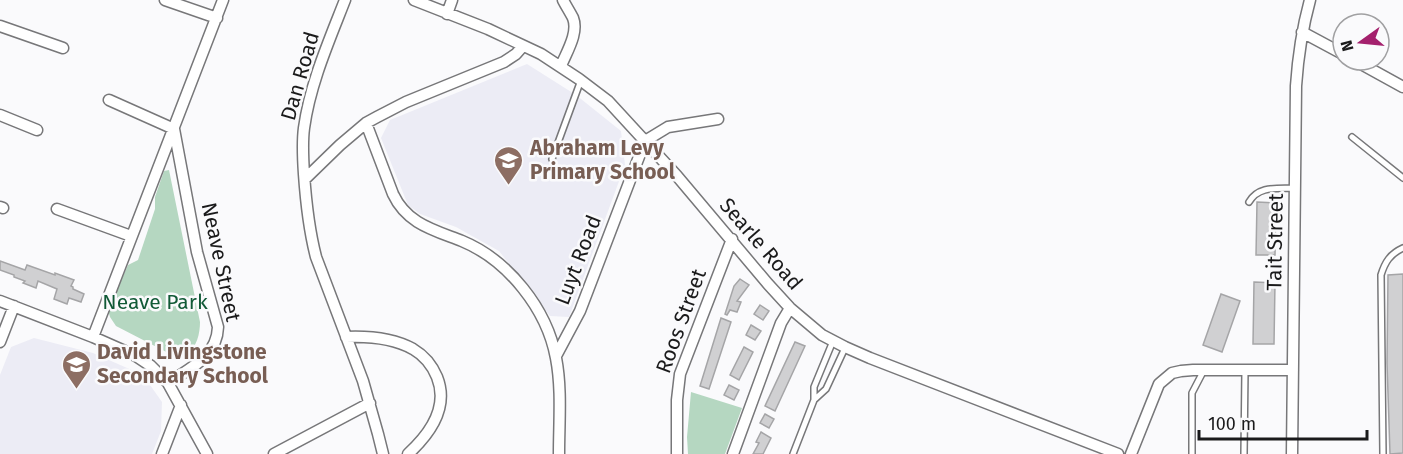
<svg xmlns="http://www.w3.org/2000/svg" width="1403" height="454" font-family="'Fira Sans',sans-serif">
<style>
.built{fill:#ececf5}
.green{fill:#b5d7c1}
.building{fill:#d0d0d2;stroke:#a5a5a7;stroke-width:1.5}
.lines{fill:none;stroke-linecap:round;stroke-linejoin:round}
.lane-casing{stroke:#777779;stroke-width:8}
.street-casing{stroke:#777779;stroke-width:13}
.lane{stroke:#fff;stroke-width:5}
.street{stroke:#fff;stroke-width:10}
.labels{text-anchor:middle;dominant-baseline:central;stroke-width:5;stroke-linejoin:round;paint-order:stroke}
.street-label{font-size:21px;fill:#1a1a1b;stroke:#fafafc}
.education-label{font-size:21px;font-weight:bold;fill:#785e54;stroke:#fafafc;text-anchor:start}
.park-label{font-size:21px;fill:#115a37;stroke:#fafafc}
</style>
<rect width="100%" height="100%" fill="#fafafc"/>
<!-- built -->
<path class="built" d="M 527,64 L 576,95 L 621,131 L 625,165 L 569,317 L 550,316 L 499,251 L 456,227 L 420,214 L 408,205 L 381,138 L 390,120 Z
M 34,338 L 93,353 L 143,375 L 162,402 L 161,431 L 152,454 L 0,454 L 0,375 L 11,347 Z"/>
<!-- green -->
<path class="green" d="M 169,170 L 200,322 C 200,333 197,348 186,354 C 183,355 179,356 176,357 L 116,326 L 110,317 L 108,310 L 128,265 L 138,260 L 155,209 L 155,197 L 164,171 Z
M 691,392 L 742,408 L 725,454 L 688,454 L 687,437 Z"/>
<!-- building -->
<path class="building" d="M 1257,202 L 1276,203 L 1275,255 L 1256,255 Z
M 0,261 L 25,270 L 27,265 L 55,275 L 55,273 L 74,280 L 71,286 L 73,287 L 73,289 L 84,294 L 81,302 L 69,298 L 67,304 L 54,299 L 57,289 L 38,281 L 36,288 L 23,283 L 25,281 L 14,277 L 14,275 L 0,270 Z
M 1403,274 L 1403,453 L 1390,454 L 1387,363 L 1388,275 Z
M 740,279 L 749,285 L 737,301 L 741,302 L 737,312 L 730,310 L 727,315 L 725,314 L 734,286 Z
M 1254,282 L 1275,283 L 1274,344 L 1253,344 Z
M 1221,294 L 1240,301 L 1222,352 L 1203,345 Z
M 760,305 L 769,311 L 763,320 L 754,314 Z
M 721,318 L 731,322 L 709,389 L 700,386 Z
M 751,325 L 761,331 L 755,340 L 746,335 Z
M 795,342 L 805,346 L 775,411 L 765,406 Z
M 744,347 L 753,352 L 739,380 L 730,375 Z
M 729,385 L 739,390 L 734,400 L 724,395 Z
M 765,414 L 774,419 L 769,428 L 760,423 Z
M 761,432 L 771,438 L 763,454 L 753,454 L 759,443 L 756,442 Z"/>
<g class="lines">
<defs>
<path id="lane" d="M 1352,137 L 1403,178
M 552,159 L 581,80
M 1249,202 C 1259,185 1278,189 1295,188
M 814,400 L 826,389 L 845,348
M 793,454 L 814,400 L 814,387 L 833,341
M 1192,454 L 1192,393 L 1204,370
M 1244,454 L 1245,370
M 1383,454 L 1381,275 C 1385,262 1390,254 1403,248"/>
<path id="street" d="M 165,0 L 217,18
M 345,0 C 329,41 310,84 304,128 C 302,143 303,159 304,174 C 306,203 309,230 316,257 L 363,381 L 378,434 L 383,454
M 414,0 L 488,29 L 541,54 L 579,79 L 608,101 L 677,176 L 768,284 L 790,308 L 822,335 L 845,347 L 870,358 L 1118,454
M 447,14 L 452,0
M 0,26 L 63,48
M 1302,32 L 1343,54
M 1354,60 L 1403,87
M 561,66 C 566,53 579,33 573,18 C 570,12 566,6 563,0
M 109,100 L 174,129 L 197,252 L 218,327 C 217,357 190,368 168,383
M 0,115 L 37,130
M 366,123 L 393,194 C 407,224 434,230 462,241 C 508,260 547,309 556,358 C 562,389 559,422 559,454
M 305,179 L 340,145 L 366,123 L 377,117 L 406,102 L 504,62 L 516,54 L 523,46
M 0,207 L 3,208
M 57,209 L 131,236
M 0,301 L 93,337 L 136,356 L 151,366 L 168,383 L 207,454
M 93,337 L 223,0
M 346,337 C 369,336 393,338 413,349 C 425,356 432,365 437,377 C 449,407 430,434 408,454
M 0,342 L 14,306
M 556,356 L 580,311 L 645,141 L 668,127 L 718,119
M 162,454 L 181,405
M 274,454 L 370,403
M 677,454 L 677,400 L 680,374 L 732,239
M 733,454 L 781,323 L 790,308
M 1131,454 L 1159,384 L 1172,373 L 1181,371 L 1193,370 L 1293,370
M 1292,454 L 1296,86 C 1298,57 1302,29 1310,0"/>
</defs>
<!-- lane casing -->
<use href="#lane" class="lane-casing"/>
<!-- street casing -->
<use href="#street" class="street-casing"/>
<!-- lane -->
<use href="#lane" class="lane"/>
<!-- street -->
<use href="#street" class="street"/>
</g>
<!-- icons -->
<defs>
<symbol id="school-pin" viewBox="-11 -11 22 30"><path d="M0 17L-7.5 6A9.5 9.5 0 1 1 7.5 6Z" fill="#8d6e63" stroke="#fafafc"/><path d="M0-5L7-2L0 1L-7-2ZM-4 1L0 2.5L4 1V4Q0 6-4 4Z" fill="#fff"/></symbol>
</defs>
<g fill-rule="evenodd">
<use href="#school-pin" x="492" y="144" width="33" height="45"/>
<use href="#school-pin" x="60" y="348" width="33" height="45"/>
</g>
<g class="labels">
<!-- street labels -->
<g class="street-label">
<text transform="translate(300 76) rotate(-74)">Dan Road</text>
<text transform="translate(1275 242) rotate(-89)">Tait Street</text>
<text transform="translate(761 244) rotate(49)">Searle Road</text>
<text transform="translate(578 260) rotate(-69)">Luyt Road</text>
<text transform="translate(221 262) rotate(78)">Neave Street</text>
<text transform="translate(681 321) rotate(-70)">Roos Street</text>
</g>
<!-- education labels -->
<g class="education-label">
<text x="530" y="148">Abraham Levy<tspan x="530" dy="24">Primary School</tspan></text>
<text x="97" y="352">David Livingstone<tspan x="97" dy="24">Secondary School</tspan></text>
</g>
<!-- park labels -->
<g class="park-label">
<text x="155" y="302">Neave Park</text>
</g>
</g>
<!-- north arrow -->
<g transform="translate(1361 42) rotate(255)"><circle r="28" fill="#fafafc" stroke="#a0a0a2" stroke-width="1.5"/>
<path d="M0-4.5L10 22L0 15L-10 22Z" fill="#a4206d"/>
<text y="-9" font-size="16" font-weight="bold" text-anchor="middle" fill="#1a1a1b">N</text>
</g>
<!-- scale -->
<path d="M1199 430v9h168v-9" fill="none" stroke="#1a1a1b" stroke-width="3"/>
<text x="1208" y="430" font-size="18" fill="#1a1a1b" stroke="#fafafc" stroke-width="4.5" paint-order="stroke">100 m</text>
</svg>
